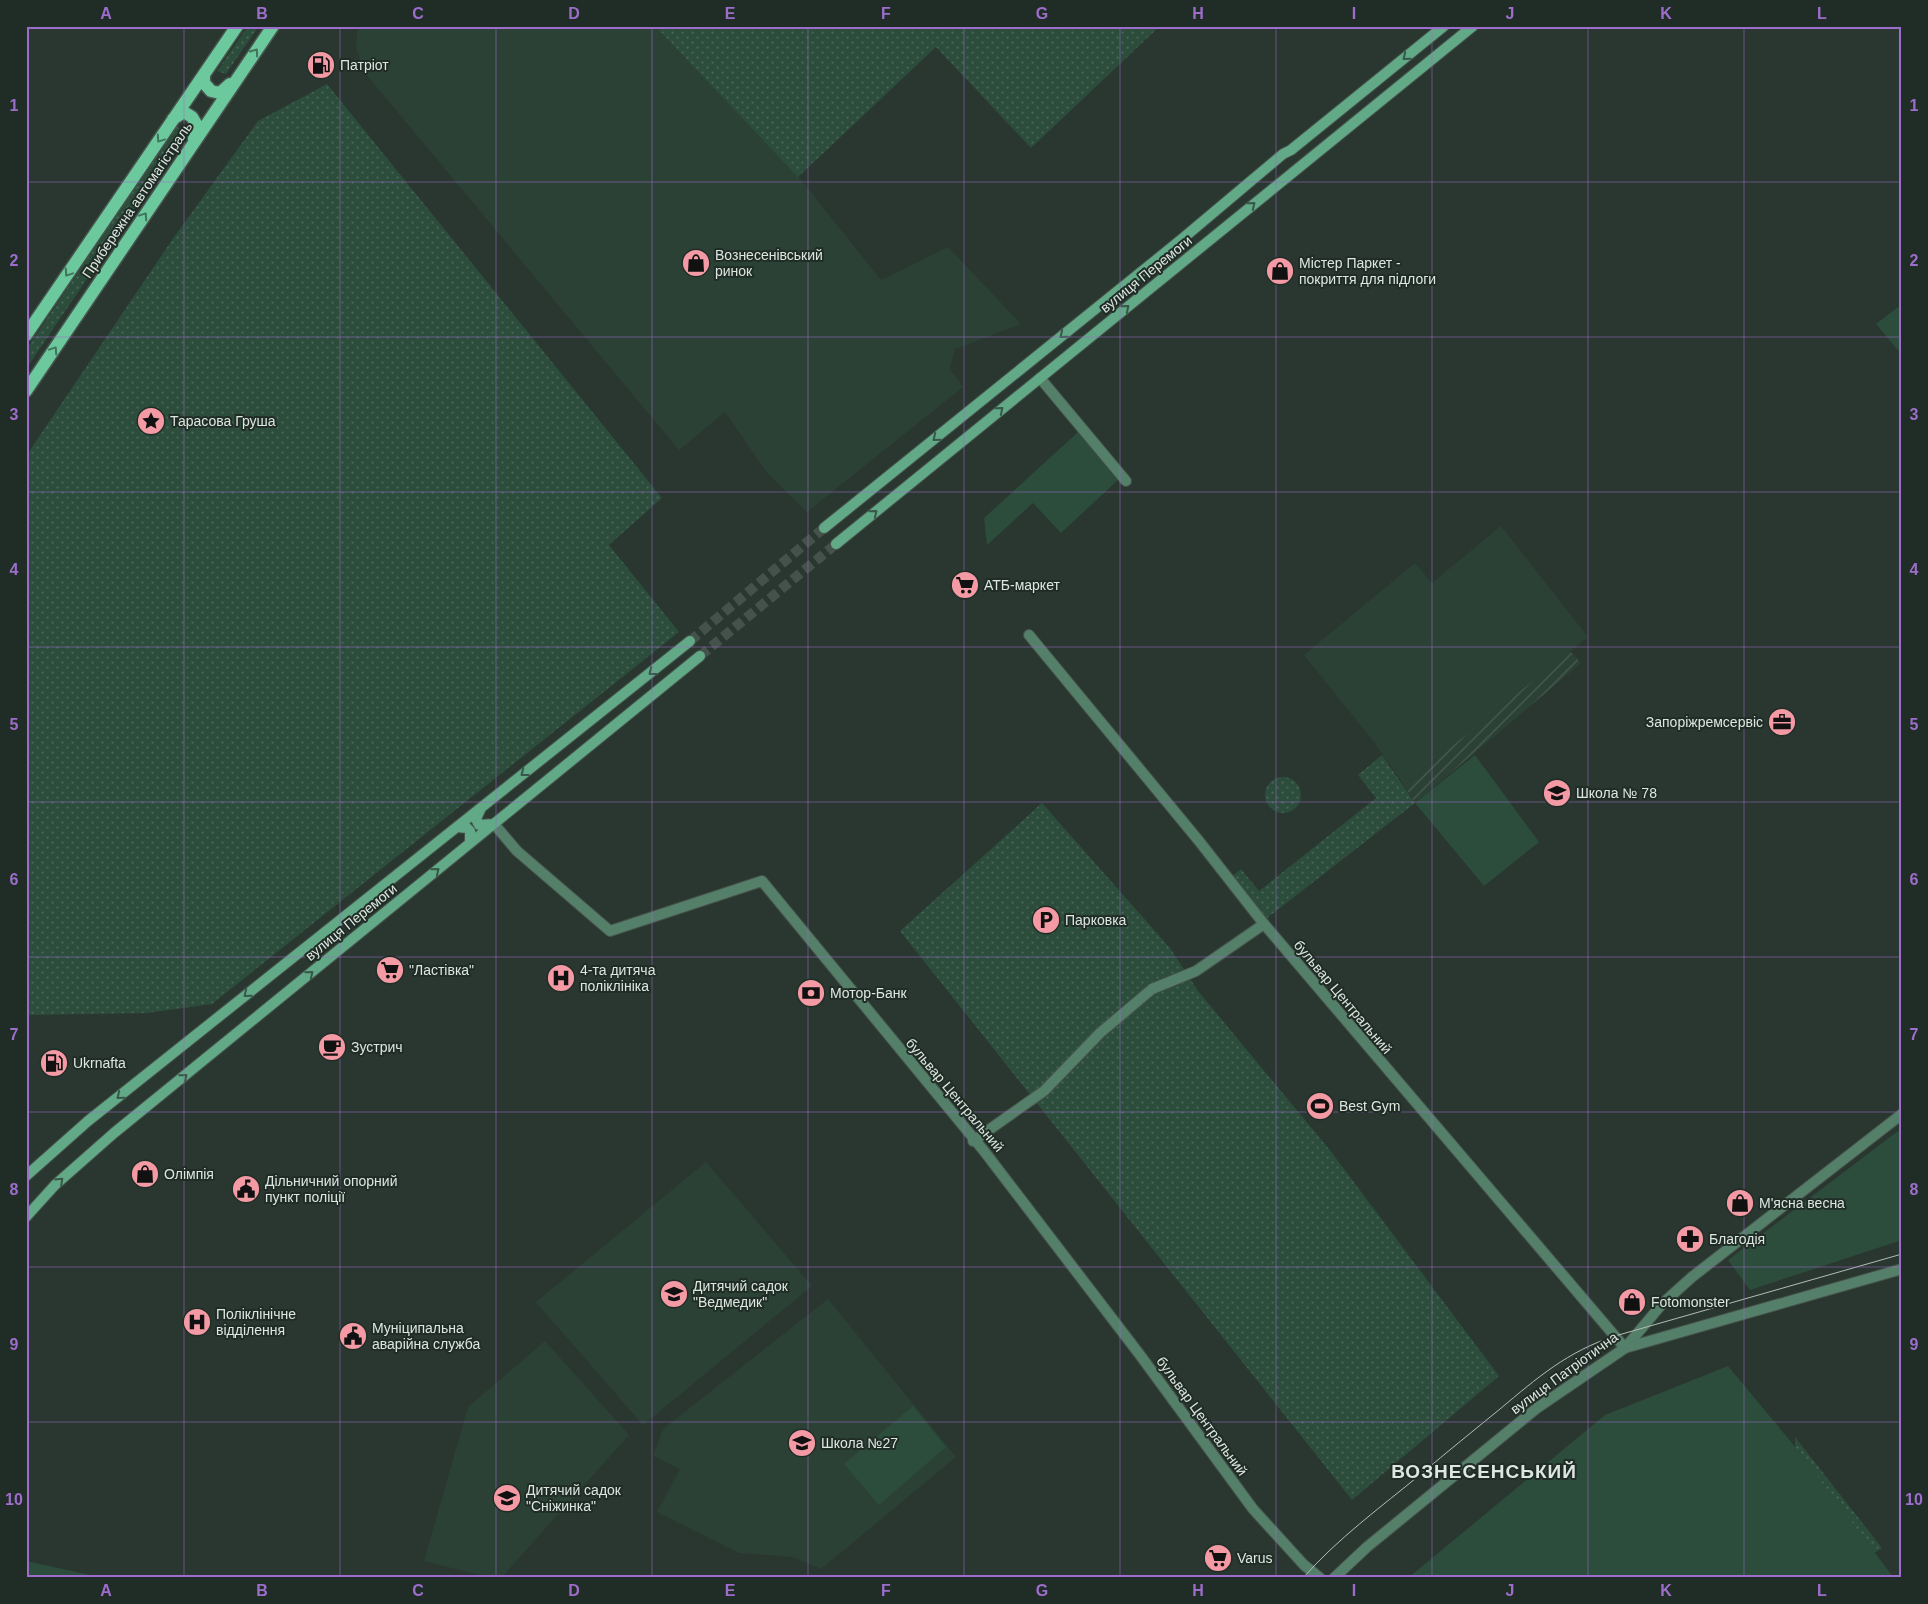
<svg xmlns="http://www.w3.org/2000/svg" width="1928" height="1604" font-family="Arial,sans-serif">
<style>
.built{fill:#2c4136}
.industrial{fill:url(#industrial-furrows)}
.grass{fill:url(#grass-dots)}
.green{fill:#2c4c3c}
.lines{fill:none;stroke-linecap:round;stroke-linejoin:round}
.secondary-tunnel{stroke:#45514b;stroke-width:10;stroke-dasharray:10 5;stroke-linecap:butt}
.minor-casing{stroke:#47534c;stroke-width:12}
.tertiary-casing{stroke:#47534c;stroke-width:12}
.secondary-casing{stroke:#47534c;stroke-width:12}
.primary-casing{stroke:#47534c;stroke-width:15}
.minor{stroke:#547f69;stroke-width:10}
.tertiary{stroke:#547f69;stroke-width:10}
.secondary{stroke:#62a987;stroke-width:10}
.primary{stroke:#6cc99d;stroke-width:12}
.tram{stroke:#b2bcb6;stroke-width:1}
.oneway{stroke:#42735c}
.oneway2{stroke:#375848}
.grid{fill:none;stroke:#9d6dcb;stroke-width:1;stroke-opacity:0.55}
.labels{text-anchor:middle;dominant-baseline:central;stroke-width:4;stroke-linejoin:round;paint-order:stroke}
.poi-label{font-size:14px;fill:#dde6e1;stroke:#202d26;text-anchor:start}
.street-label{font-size:14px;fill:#dde6e1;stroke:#202d26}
.district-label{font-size:19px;font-weight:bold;letter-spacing:1px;fill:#dde6e1;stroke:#202d26}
.neatline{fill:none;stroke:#9d6dcb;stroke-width:2}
.grid-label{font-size:16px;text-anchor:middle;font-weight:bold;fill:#9d6dcb}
</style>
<defs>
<pattern id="industrial-furrows" width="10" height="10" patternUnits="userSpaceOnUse" patternTransform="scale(1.25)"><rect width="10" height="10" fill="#2c4136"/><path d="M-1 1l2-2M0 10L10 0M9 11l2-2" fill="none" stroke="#4a5c53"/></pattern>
<pattern id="grass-dots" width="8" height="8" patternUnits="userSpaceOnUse" patternTransform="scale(1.25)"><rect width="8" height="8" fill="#2c4c3c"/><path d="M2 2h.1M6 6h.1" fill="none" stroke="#4a6658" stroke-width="1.8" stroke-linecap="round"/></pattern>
</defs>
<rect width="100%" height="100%" fill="#2a3730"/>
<!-- built -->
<path class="built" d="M 358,26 L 655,26 L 798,176 L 881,280 L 948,247 L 1021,324 L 955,349 L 950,369 L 963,387 L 807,512 L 768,474 L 725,412 L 679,450 L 365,73 L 356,48 Z
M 1501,526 L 1588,637 L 1404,785 L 1374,742 L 1304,655 L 1415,563 L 1432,583 Z
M 706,1162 L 812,1286 L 643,1425 L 536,1302 Z
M 828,1299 L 956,1457 L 821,1569 L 793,1557 L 739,1553 L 657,1512 L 680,1469 L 653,1456 L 663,1429 Z
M 545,1341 L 629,1435 L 501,1578 L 492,1578 L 424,1561 L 468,1407 Z"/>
<!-- industrial -->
<path class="industrial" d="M 1570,651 L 1581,663 L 1415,803 L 1404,785 Z"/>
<!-- grass -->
<path class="grass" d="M 248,26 L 259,26 L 226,74 L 217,71 Z
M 655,26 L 1160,26 L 1031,148 L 936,47 L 798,177 Z
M 327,84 L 662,498 L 609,545 L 679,632 L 212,1004 L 147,1013 L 29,1015 L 26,1019 L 26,456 L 172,240 L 258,121 Z
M 176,126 L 186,133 L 26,369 L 26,350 Z
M 1382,755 L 1415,803 L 1262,922 L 1229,879 L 1241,869 L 1259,891 L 1376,798 L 1358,775 Z
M1265 795a18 18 0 1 1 36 0a18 18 0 1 1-36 0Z
M 1042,803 L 1170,948 L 1198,991 L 1329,1149 L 1499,1376 L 1352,1500 L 900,931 Z
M 1795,1437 L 1882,1548 L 1837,1578 L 1795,1514 Z"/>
<!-- green -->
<path class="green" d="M 1902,304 L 1902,355 L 1876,324 Z
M 1078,432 L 1118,480 L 1061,533 L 1033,503 L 987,545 L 984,518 Z
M 1475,755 L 1539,842 L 1484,886 L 1415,803 Z
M 1902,1128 L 1902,1240 L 1750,1290 L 1728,1260 Z
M 1728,1366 L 1792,1443 L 1894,1578 L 1408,1578 L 1605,1415 Z
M 913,1406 L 946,1447 L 879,1505 L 844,1464 Z
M 26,1561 L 104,1578 L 26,1578 Z"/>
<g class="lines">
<!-- secondary-tunnel -->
<path class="secondary-tunnel" d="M 690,641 L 824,528
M 700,656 L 836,544"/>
<defs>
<path id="minor" d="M 1040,378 L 1126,481
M 1029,635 L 1199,841 L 1264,924 L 1625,1348 L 1662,1304 L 1692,1277 L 1902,1114
M 494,824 L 517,851 L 610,931 L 762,881 L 984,1151 L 1140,1355 L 1253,1509 L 1304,1565 L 1320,1578
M 973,1141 L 1044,1091 L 1100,1033 L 1152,989 L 1196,971 L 1264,924"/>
<path id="tertiary" d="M 1334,1578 L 1367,1547 L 1537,1408 L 1625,1348 L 1902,1269"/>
<path id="secondary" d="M 824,528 L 1182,239 L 1283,154 L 1291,150 L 1444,26
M 836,544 L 1473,26
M 481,808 L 476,819 L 479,825 L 493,824
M 457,827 L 467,828 L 470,831 L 470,843
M 26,1176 L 88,1121 L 690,641
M 26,1217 L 55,1185 L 114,1133 L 700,656"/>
<path id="primary" d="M 204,74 L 204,83 L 211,91 L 220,93 L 230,84
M 173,119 L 184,112 L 192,117 L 198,127 L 194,139
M 26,335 L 237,26
M 26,391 L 273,26"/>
</defs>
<!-- minor casing -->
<use href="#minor" class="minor-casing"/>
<!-- tertiary casing -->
<use href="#tertiary" class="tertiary-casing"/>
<!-- secondary casing -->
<use href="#secondary" class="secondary-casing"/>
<!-- primary casing -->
<use href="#primary" class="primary-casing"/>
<!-- minor -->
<use href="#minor" class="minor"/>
<!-- tertiary -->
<use href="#tertiary" class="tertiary"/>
<!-- secondary -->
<use href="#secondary" class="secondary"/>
<!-- primary -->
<use href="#primary" class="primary"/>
<!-- tram -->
<path class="tram" d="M 1303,1578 C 1337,1539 1381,1507 1421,1474 C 1447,1452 1473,1431 1500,1409 C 1537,1378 1568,1351 1615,1336 L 1902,1254"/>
</g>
<!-- one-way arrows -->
<defs><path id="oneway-chevron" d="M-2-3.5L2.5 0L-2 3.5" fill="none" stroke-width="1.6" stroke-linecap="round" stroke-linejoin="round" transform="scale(1.25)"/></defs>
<g class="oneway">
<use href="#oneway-chevron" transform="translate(255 52) rotate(-55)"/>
<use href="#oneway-chevron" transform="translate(160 139) rotate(124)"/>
<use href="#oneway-chevron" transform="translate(144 216) rotate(-56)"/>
<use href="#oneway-chevron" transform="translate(68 273) rotate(124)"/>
<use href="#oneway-chevron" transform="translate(54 350) rotate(-56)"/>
</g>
<g class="oneway2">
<use href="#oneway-chevron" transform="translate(1406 57) rotate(141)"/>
<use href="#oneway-chevron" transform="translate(1252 205) rotate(-39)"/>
<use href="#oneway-chevron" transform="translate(1126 308) rotate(-39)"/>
<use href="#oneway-chevron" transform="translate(1063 335) rotate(141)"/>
<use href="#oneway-chevron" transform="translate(1000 410) rotate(-39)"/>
<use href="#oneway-chevron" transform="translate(936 438) rotate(141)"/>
<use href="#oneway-chevron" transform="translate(874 513) rotate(-39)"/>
<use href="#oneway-chevron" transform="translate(652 672) rotate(142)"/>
<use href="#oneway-chevron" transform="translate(524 773) rotate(142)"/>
<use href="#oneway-chevron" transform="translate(436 871) rotate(-39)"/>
<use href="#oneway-chevron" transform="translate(310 974) rotate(-39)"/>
<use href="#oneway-chevron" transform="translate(247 994) rotate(141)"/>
<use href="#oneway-chevron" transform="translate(184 1077) rotate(-40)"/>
<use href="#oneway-chevron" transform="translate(120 1096) rotate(141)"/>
<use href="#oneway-chevron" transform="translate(60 1181) rotate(-43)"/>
</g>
<!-- grid -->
<path class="grid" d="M 184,26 L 184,1578M 340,26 L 340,1578M 496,26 L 496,1578M 652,26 L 652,1578M 808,26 L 808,1578M 964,26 L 964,1578M 1120,26 L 1120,1578M 1276,26 L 1276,1578M 1432,26 L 1432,1578M 1588,26 L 1588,1578M 1744,26 L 1744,1578M 26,182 L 1902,182M 26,337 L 1902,337M 26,492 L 1902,492M 26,647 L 1902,647M 26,802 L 1902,802M 26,957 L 1902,957M 26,1112 L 1902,1112M 26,1267 L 1902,1267M 26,1422 L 1902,1422"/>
<!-- icons -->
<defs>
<symbol id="fuel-disc" viewBox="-11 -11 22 22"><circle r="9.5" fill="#f49aa5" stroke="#202d26"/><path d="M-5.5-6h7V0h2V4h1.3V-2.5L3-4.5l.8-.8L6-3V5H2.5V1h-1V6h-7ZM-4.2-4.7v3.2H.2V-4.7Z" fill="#111"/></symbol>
<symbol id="shop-disc" viewBox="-11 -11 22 22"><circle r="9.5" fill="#f49aa5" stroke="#202d26"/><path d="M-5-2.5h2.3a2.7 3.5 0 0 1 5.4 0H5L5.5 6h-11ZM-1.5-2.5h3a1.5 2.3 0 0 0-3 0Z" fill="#111"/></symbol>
<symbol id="sight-disc" viewBox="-11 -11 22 22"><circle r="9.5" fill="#f49aa5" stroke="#202d26"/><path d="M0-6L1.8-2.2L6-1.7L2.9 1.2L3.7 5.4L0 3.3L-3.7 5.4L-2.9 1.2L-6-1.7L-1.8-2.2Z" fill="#111"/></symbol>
<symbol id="supermarket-disc" viewBox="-11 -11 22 22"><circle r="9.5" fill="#f49aa5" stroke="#202d26"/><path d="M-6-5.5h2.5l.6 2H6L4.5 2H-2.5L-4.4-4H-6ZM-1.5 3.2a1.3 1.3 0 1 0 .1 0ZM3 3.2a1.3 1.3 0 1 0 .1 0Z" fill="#111"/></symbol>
<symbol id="office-disc" viewBox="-11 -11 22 22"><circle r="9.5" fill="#f49aa5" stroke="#202d26"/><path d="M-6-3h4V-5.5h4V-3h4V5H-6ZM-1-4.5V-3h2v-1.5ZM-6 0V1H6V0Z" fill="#111"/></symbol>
<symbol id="school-disc" viewBox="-11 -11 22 22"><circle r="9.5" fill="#f49aa5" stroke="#202d26"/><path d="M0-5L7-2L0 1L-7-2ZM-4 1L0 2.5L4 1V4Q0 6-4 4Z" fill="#111"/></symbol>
<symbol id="parking-disc" viewBox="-11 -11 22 22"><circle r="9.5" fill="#f49aa5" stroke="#202d26"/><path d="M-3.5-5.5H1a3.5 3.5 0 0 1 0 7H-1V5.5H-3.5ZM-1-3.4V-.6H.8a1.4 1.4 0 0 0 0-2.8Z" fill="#111"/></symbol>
<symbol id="hospital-disc" viewBox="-11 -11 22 22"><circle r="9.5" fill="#f49aa5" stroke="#202d26"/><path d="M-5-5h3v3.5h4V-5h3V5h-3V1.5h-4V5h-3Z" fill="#111"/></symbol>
<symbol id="bank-disc" viewBox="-11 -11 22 22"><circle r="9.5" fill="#f49aa5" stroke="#202d26"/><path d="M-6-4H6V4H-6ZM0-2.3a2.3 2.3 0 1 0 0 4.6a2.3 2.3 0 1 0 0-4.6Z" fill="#111"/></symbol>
<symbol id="cafe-disc" viewBox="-11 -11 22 22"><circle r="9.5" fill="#f49aa5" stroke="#202d26"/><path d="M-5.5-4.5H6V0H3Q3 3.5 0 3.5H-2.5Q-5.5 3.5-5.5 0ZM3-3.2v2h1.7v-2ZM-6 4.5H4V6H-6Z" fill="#111"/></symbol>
<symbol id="stadium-disc" viewBox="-11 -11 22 22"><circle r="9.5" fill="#f49aa5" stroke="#202d26"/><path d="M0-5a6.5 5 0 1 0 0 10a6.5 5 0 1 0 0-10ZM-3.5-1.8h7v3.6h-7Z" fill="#111"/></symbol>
<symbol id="civic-disc" viewBox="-11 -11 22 22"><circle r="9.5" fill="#f49aa5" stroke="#202d26"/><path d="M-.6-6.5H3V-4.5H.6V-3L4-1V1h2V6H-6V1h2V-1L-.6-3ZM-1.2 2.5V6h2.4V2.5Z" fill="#111"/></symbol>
<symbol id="pharmacy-disc" viewBox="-11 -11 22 22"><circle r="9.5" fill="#f49aa5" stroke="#202d26"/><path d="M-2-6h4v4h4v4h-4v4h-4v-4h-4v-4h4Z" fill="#111"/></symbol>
</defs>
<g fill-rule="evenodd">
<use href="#fuel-disc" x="305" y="49" width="32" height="32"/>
<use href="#shop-disc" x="680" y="247" width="32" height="32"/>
<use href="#shop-disc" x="1264" y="255" width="32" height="32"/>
<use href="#sight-disc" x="135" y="405" width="32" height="32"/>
<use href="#supermarket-disc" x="949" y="569" width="32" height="32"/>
<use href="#office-disc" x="1766" y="706" width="32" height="32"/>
<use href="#school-disc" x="1541" y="777" width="32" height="32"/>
<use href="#parking-disc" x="1030" y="904" width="32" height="32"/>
<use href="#supermarket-disc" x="374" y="954" width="32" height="32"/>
<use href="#hospital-disc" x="545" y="962" width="32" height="32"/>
<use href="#bank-disc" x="795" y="977" width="32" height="32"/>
<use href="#cafe-disc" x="316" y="1031" width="32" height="32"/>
<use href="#fuel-disc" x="38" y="1047" width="32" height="32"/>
<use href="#stadium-disc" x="1304" y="1090" width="32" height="32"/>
<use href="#shop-disc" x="129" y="1158" width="32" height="32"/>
<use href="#civic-disc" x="230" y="1173" width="32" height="32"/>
<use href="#shop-disc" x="1724" y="1187" width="32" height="32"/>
<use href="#pharmacy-disc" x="1674" y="1223" width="32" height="32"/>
<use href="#school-disc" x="658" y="1278" width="32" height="32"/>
<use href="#shop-disc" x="1616" y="1286" width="32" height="32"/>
<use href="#hospital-disc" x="181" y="1306" width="32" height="32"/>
<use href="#civic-disc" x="337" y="1320" width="32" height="32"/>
<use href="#school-disc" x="786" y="1427" width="32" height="32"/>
<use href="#school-disc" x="491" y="1482" width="32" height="32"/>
<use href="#supermarket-disc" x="1202" y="1542" width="32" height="32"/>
</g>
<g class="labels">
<!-- poi labels -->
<g class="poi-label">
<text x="340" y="65">Патріот</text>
<text x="715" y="255">Вознесенівський<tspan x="715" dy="16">ринок</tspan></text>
<text x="1299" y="263">Містер Паркет -<tspan x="1299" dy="16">покриття для підлоги</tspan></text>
<text x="170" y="421">Тарасова Груша</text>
<text x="984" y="585">АТБ-маркет</text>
<text x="1763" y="722" text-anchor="end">Запоріжремсервіс</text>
<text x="1576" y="793">Школа № 78</text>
<text x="1065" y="920">Парковка</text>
<text x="409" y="970">"Ластівка"</text>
<text x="580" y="970">4-та дитяча<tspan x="580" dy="16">поліклініка</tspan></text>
<text x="830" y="993">Мотор-Банк</text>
<text x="351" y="1047">Зустрич</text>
<text x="73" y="1063">Ukrnafta</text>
<text x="1339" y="1106">Best Gym</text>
<text x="164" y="1174">Олімпія</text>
<text x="265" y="1181">Дільничний опорний<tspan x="265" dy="16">пункт поліції</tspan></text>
<text x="1759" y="1203">М'ясна весна</text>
<text x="1709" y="1239">Благодія</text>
<text x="693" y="1286">Дитячий садок<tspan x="693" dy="16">"Ведмедик"</tspan></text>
<text x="1651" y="1302">Fotomonster</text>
<text x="216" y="1314">Поліклінічне<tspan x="216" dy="16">відділення</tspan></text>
<text x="372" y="1328">Муніципальна<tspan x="372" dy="16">аварійна служба</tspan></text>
<text x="821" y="1443">Школа №27</text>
<text x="526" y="1490">Дитячий садок<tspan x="526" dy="16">"Сніжинка"</tspan></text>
<text x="1237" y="1558">Varus</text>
</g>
<!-- street labels -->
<g class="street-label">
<text transform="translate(137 200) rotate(-56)">Прибережна автомагістраль</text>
<text transform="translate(1146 274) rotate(-39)">вулиця Перемоги</text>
<text transform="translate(351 922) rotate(-39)">вулиця Перемоги</text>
<text transform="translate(1343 997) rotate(50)">бульвар Центральний</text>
<text transform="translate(955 1095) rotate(50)">бульвар Центральний</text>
<text transform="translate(1564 1373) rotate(-36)">вулиця Патріотична</text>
<text transform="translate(1202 1416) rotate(54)">бульвар Центральний</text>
</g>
<!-- district labels -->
<g class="district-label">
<text x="1484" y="1471">ВОЗНЕСЕНСЬКИЙ</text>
</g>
</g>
<!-- border -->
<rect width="1928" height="1604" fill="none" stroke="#202d26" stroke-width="55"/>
<rect x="28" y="28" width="1872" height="1548" class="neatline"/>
<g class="grid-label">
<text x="106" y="19">A</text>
<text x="262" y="19">B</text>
<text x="418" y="19">C</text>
<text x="574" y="19">D</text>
<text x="730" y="19">E</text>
<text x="886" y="19">F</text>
<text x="1042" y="19">G</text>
<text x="1198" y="19">H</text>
<text x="1354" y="19">I</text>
<text x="1510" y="19">J</text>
<text x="1666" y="19">K</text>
<text x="1822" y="19">L</text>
<text x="14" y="111">1</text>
<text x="1914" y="111">1</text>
<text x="14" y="266">2</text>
<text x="1914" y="266">2</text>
<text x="14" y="420">3</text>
<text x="1914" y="420">3</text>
<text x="14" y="575">4</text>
<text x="1914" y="575">4</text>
<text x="14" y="730">5</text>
<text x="1914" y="730">5</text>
<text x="14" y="885">6</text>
<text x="1914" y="885">6</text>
<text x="14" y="1040">7</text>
<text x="1914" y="1040">7</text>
<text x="14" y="1195">8</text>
<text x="1914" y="1195">8</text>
<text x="14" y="1350">9</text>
<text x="1914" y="1350">9</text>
<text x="14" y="1505">10</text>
<text x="1914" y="1505">10</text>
<text x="106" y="1596">A</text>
<text x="262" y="1596">B</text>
<text x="418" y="1596">C</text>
<text x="574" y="1596">D</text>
<text x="730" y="1596">E</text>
<text x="886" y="1596">F</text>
<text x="1042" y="1596">G</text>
<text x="1198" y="1596">H</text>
<text x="1354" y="1596">I</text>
<text x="1510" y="1596">J</text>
<text x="1666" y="1596">K</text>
<text x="1822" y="1596">L</text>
</g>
</svg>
